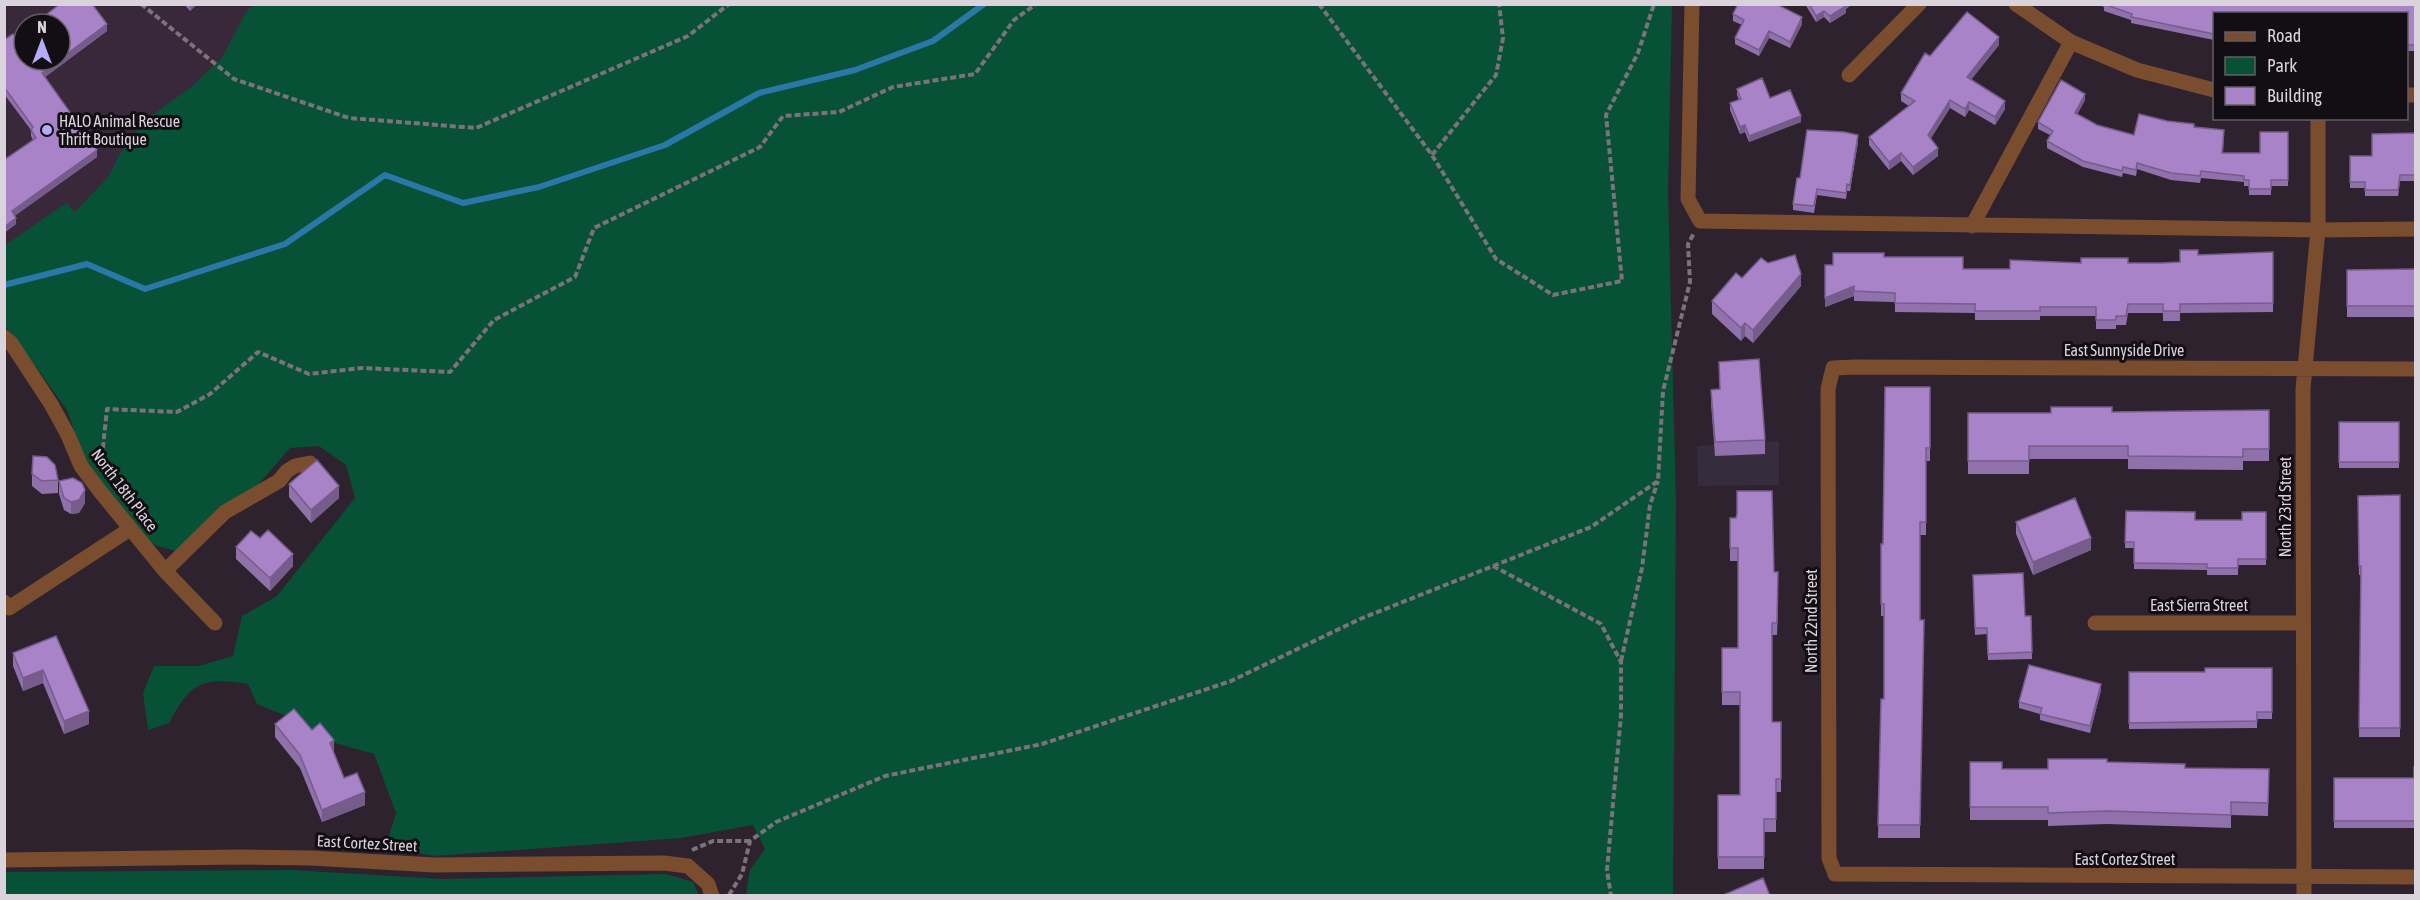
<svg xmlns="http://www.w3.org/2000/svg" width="2420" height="900" font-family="'Asap Condensed',sans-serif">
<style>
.built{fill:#392839;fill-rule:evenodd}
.industrial{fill:#352d3d}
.green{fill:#075137}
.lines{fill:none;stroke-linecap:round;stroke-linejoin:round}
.stream{stroke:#2a78a8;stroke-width:6}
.path{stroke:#7c727c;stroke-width:4;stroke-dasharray:6 3;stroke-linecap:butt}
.minor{stroke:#7a4d2f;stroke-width:15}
.wall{fill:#9071ab}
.shaded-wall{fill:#765c8b}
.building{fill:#a883c7;stroke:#765c8b;stroke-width:1.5}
.poi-dot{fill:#b3adf9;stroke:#130e13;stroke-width:2}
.labels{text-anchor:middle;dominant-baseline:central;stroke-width:6;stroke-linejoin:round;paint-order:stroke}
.poi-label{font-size:16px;fill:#dbd3db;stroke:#130e13;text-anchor:start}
.street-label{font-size:16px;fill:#dbd3db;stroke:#130e13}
</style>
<rect width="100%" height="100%" fill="#2e222e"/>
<!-- built -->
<path class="built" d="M 5,5 L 286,5 L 5,305 ZM 24,24 L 60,24 L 60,60 L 24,60 Z"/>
<!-- industrial -->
<path class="industrial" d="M 1779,441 L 1779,485 L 1698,486 L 1697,446 Z"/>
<!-- green -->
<path class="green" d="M 255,5 L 1672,5 L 1668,191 L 1676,502 L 1673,895 L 746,895 L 750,870 L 765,849 L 753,825 L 681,838 L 435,856 L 385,848 L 396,813 L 374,754 L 332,742 L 301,722 L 257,704 L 248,684 C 202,677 191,682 169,723 L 148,730 L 143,693 L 154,666 L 199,666 L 233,656 L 242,616 L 277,596 L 355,498 L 346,465 L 319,446 L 290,448 L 258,485 L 175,551 L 152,544 L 85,463 L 67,410 L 13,335 L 5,327 L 4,246 L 66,203 L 75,212 L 109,176 L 120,154 L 144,121 L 191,87 L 222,58 L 247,10 Z
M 291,870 L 443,879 L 666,874 L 693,882 L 699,895 L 5,895 L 5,872 Z"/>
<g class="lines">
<!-- stream -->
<path class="stream" d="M 4,285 L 87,264 L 145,289 L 285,244 L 385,175 L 463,203 L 539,187 L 665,145 L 759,93 L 855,70 L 933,41 L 984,4"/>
<!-- path -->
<path class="path" d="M 141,4 L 234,79 L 349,118 L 476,128 L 688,36 L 729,4
M 1319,4 L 1432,155 L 1496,259 L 1553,295 L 1622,281 L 1606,115 L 1638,53 L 1654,4
M 1432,155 L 1496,75 L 1503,38 L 1499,4
M 101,466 L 107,409 L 177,412 L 210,394 L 258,352 L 309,374 L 362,368 L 450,372 L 494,320 L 575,277 L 594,228 L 760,147 L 783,116 L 839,112 L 893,87 L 975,74 L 1014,20 L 1036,4
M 1493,566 L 1601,624 L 1621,662 L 1621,715 L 1607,870 L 1611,896
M 1621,661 L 1642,568 L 1650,505 L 1658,481
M 692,850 L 713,841 L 750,841
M 729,895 L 742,874 L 750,841 L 776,822 L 885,776 L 1042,744 L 1231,681 L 1360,619 L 1591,527 L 1658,481 L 1663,391 L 1690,282 L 1688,244 L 1694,233"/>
<!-- minor -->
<path class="minor" d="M 1692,4 L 1688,199 L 1700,221 L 2318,230 L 2416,229
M 2016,4 L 2071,42 L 2137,70 L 2214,90
M 1849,75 L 1919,4
M 2406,95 L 2416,95
M 1972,226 L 2071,42
M 4,337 L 11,343 L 51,404 L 68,435 L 81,466 L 99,490 L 165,571 L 215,623
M 2416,369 L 1854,367 L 1833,368 L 1828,389 L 1829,858 L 1835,874 L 2416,877
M 165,571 L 225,512 L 279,481 L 287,471 L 295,466 L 310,463
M 4,602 L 9,608 L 130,529
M 2095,623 L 2303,623
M 4,860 L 242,857 L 311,858 L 434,865 L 664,863 L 688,866 L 708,884 L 712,896
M 2304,896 L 2303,389 L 2318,230 L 2318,118"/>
</g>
<!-- wall -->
<path class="wall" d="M 184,4 L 197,4 L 190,11 Z
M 1805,4 L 1852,4 L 1846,9 L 1846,13 L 1830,23 L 1824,17 L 1816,22 Z
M 2098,4 L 2415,4 L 2415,51 L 2406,51 L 2406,14 L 2214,14 L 2214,40 L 2131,23 L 2131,20 L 2104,11 L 2104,7 Z
M 1733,14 L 1802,24 L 1790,48 L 1769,38 L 1759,56 L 1735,44 L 1735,38 L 1742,25 L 1733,21 Z
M 107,31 L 45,77 L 97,157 L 15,215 L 16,224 L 4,233 L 33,140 L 31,136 L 31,130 L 4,94 L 4,40 L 16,37 Z
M 1999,45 L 1971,79 L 2005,109 L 1995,125 L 1969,110 L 1965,117 L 1950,108 L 1931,138 L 1938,156 L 1913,175 L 1901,161 L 1889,170 L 1869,145 L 1869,137 L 1909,106 L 1901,101 L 1901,93 L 1930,56 Z
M 1737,89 L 1770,98 L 1801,122 L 1749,142 L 1745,132 L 1740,134 L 1730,110 L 1730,103 L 1739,100 L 1737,95 Z
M 2085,100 L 2077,114 L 2097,125 L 2134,135 L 2167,121 L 2194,127 L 2224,137 L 2223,153 L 2260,153 L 2288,132 L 2288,186 L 2271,186 L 2271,195 L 2249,195 L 2249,186 L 2244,186 L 2244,182 L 2201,178 L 2200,183 L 2171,180 L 2137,169 L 2136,176 L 2123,173 L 2122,177 L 2083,167 L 2047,148 L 2047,141 L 2050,135 L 2038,129 L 2038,122 Z
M 2415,133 L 2415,181 L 2400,181 L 2398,196 L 2365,196 L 2365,188 L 2350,188 L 2350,156 L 2372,156 Z
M 1858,142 L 1850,191 L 1847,191 L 1846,199 L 1817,195 L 1814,213 L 1793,210 L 1793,204 L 1800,178 Z
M 2273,252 L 2273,312 L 2180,313 L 2180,321 L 2163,321 L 2163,313 L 2128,313 L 2126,325 L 2116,325 L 2116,329 L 2096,329 L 2096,316 L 2040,316 L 2040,320 L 1975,320 L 1975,313 L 1895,312 L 1895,302 L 1854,301 L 1854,296 L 1825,307 L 1833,265 L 1884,257 L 1963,269 L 2010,269 L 2081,263 L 2162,263 L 2180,262 L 2198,255 Z
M 1768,263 L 1801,286 L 1753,343 L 1745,336 L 1741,341 L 1712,314 L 1712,301 L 1742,278 Z
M 2415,269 L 2415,317 L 2347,317 L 2347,270 Z
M 1930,387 L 1930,461 L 1926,461 L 1926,535 L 1920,535 L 1920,838 L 1878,838 L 1881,699 L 1884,699 L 1884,616 L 1881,616 L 1881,544 L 1883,544 Z
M 1720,389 L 1765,440 L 1765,454 L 1715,456 L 1711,403 L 1711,390 Z
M 2269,410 L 2269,461 L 2243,461 L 2243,470 L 2128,469 L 2128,459 L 2029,459 L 2029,474 L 1968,474 L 1968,413 L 2051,413 L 2112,412 Z
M 2339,422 L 2399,422 L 2399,468 L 2339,468 Z
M 32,474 L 58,480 L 58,493 L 42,494 L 32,486 Z
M 59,481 L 85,503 L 79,513 L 71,514 L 64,510 L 59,494 Z
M 289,484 L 339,498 L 311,523 L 289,497 Z
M 2400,495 L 2400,737 L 2359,737 L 2361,575 L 2359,575 L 2358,496 Z
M 2126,511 L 2195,520 L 2242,520 L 2266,512 L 2266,565 L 2238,565 L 2238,575 L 2207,575 L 2207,570 L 2134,569 L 2134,548 L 2125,548 Z
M 1730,518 L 1774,572 L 1778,608 L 1777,635 L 1772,635 L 1772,722 L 1781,722 L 1781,792 L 1776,792 L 1776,832 L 1764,832 L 1764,869 L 1718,869 L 1718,795 L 1740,795 L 1740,705 L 1722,705 L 1722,648 L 1738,648 L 1738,561 L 1730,561 Z
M 2016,522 L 2091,550 L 2033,575 L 2016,534 Z
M 236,547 L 293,566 L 270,591 L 236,559 Z
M 1973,575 L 2025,616 L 2031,616 L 2032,659 L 1988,660 L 1987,634 L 1975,635 Z
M 56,636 L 89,724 L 64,734 L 43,683 L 23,691 L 13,666 L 13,653 Z
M 2272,668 L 2272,719 L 2257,719 L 2257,728 L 2129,729 L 2129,672 L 2205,672 Z
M 2101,690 L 2090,733 L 2040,720 L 2040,714 L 2019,708 L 2019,702 Z
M 275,724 L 312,730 L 334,753 L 344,778 L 365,805 L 322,822 L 300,768 L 275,737 Z
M 1970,762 L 2002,769 L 2048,769 L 2107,762 L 2185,768 L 2269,769 L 2268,816 L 2231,815 L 2231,828 L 2107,824 L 2048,826 L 2048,820 L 1970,820 Z
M 2415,767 L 2415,830 L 2415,828 L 2334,828 L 2334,778 L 2414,778 Z"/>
<!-- shaded-wall -->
<path class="shaded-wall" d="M 190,4 L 197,4 L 190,11 Z
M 1844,4 L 1852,4 L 1846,9 L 1846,13 L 1830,23 L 1830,16 Z
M 1824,11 L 1824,17 L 1816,22 L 1816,16 Z
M 1802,17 L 1802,24 L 1790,48 L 1790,42 Z
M 107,24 L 107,31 L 42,79 L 42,73 Z
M 1769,31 L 1769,38 L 1759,56 L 1759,50 Z
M 1999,37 L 1999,45 L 1967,85 L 1967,77 Z
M 2085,94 L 2085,100 L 2075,119 L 2075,113 Z
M 1950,100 L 1950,108 L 1928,143 L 1928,135 Z
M 2005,101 L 2005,109 L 1995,125 L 1995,117 Z
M 1969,102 L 1969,110 L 1965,117 L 1965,109 Z
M 1801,116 L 1801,122 L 1749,142 L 1749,136 Z
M 1745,125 L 1745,132 L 1740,134 L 1740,127 Z
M 1858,135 L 1858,142 L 1850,191 L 1850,185 Z
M 1938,148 L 1938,156 L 1913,175 L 1913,167 Z
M 97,150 L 97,157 L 12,218 L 12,211 Z
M 1901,153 L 1901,161 L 1889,170 L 1889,162 Z
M 2400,175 L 2400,181 L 2398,196 L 2398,190 Z
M 16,218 L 16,224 L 4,233 L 4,227 Z
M 1801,274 L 1801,286 L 1753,343 L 1753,330 Z
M 1854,286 L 1854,296 L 1825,307 L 1825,298 Z
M 1745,323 L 1745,336 L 1741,341 L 1741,328 Z
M 339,486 L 339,498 L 311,523 L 311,510 Z
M 85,490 L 85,503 L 79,513 L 71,514 L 71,502 Z
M 2091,538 L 2091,550 L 2033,575 L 2033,562 Z
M 293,554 L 293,566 L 270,591 L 270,578 Z
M 43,670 L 43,683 L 23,691 L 23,678 Z
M 2101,684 L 2101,690 L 2090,733 L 2090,726 Z
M 89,711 L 89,724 L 64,734 L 64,721 Z
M 334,740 L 334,753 L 330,743 Z
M 365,792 L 365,805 L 322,822 L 322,810 Z"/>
<!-- building -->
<path class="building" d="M 60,4 L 92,4 L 107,24 L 60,59 L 60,24 L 34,24 Z
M 1738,4 L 1776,4 L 1802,17 L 1790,42 L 1769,31 L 1759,50 L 1735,38 L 1744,20 L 1733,14 Z
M 1809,4 L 1845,4 L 1846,6 L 1830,16 L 1824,11 L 1816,16 Z
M 2104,4 L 2415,4 L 2415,45 L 2406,45 L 2406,14 L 2214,14 L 2214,34 L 2131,17 L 2132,14 Z
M 1967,12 L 1999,37 L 1967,77 L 2005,101 L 1995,117 L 1969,102 L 1965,109 L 1950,100 L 1928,135 L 1938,148 L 1913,167 L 1901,153 L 1889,162 L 1869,137 L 1915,101 L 1901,93 L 1925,53 L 1930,56 Z
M 24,31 L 24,60 L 59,60 L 42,73 L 97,150 L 12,211 L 16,218 L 4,227 L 4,160 L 36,138 L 31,130 L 33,127 L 4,87 L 4,40 L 13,34 L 16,37 Z
M 1762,78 L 1770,98 L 1790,90 L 1801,116 L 1749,136 L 1745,125 L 1740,127 L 1730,103 L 1741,99 L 1737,89 Z
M 2061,80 L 2085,94 L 2075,113 L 2097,125 L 2134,135 L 2139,114 L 2167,121 L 2194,124 L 2194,127 L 2224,130 L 2222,153 L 2260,153 L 2260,132 L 2288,132 L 2288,180 L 2271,180 L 2271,189 L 2249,189 L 2249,180 L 2244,180 L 2244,176 L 2201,171 L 2200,176 L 2171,173 L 2137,163 L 2136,170 L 2123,167 L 2122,171 L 2083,161 L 2047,141 L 2053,131 L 2038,122 Z
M 1807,130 L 1844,132 L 1858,135 L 1850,185 L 1847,184 L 1846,193 L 1817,189 L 1814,206 L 1793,204 L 1797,178 L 1800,178 Z
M 2415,133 L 2415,175 L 2400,175 L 2398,190 L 2365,190 L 2365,182 L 2350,182 L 2350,156 L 2372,156 L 2372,134 Z
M 2180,250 L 2198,250 L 2198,255 L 2273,252 L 2273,303 L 2180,304 L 2180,311 L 2163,311 L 2163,304 L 2128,304 L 2126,316 L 2116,316 L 2116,320 L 2096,320 L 2096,307 L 2040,307 L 2040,311 L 1975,311 L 1975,304 L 1895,303 L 1895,293 L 1854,291 L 1854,286 L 1825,298 L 1825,265 L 1833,265 L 1833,253 L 1884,253 L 1884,257 L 1963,257 L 1963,269 L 2010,269 L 2010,260 L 2081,263 L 2081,258 L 2128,258 L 2128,263 L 2162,263 L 2180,262 Z
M 1795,255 L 1801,274 L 1753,330 L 1745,323 L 1741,328 L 1712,301 L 1736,273 L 1742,278 L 1761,258 L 1768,263 Z
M 2415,269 L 2415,306 L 2347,306 L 2347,270 Z
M 1759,359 L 1765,440 L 1715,442 L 1711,390 L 1720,389 L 1719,362 Z
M 1885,387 L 1930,387 L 1930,448 L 1926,448 L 1926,522 L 1920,522 L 1920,620 L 1924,620 L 1920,825 L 1878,825 L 1881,699 L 1884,699 L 1884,604 L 1881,604 L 1881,544 L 1883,544 Z
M 2051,407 L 2112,407 L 2112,412 L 2269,410 L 2269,449 L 2243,449 L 2243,457 L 2128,456 L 2128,446 L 2029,446 L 2029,461 L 1968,461 L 1968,413 L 2051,413 Z
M 2339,422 L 2399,422 L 2399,462 L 2339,462 Z
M 33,456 L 47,457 L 55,465 L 58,480 L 42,481 L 32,474 Z
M 317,460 L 339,486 L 311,510 L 289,484 Z
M 73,478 L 82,483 L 85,490 L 79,500 L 71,502 L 64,498 L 59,481 Z
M 1737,491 L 1772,491 L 1774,572 L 1778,572 L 1777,623 L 1772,623 L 1772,722 L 1781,722 L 1781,779 L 1776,779 L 1776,819 L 1764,819 L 1764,857 L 1718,857 L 1718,795 L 1740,795 L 1740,692 L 1722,692 L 1722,648 L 1738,648 L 1738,548 L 1730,548 L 1730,518 L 1736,518 L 1737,514 Z
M 2400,495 L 2400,728 L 2359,728 L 2361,566 L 2359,566 L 2358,496 Z
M 2075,498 L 2091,538 L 2033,562 L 2016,522 Z
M 2126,511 L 2195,512 L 2195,520 L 2242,520 L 2242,512 L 2266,512 L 2266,559 L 2238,559 L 2238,568 L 2207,568 L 2207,564 L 2134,563 L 2134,542 L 2125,542 Z
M 268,530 L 293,554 L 270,578 L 236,547 L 251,531 L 260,538 Z
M 2023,573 L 2025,616 L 2031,616 L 2032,652 L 1988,654 L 1987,628 L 1975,628 L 1973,575 Z
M 56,636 L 89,711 L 64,721 L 43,670 L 23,678 L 13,653 Z
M 2029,665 L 2101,684 L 2090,726 L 2040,714 L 2042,708 L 2019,702 Z
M 2205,668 L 2272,668 L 2272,712 L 2257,712 L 2257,721 L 2129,723 L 2129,672 L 2205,672 Z
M 294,709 L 312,730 L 320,723 L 334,740 L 330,743 L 344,778 L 357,773 L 365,792 L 322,810 L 300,755 L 275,724 Z
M 2048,759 L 2107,759 L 2107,762 L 2185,764 L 2185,768 L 2269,769 L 2268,803 L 2231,802 L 2231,815 L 2107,811 L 2048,813 L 2048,807 L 1970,807 L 1970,762 L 2002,762 L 2002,769 L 2048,769 Z
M 2414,767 L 2415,767 L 2415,824 L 2415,821 L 2334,821 L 2334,778 L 2414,778 Z
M 1763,878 L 1770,896 L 1721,896 Z"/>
<!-- markers -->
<circle class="poi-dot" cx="47" cy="130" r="6"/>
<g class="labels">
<!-- poi labels -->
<g class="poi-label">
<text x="59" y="121">HALO Animal Rescue<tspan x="59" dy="18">Thrift Boutique</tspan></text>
</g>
<!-- street labels -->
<g class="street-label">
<text x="2124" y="350">East Sunnyside Drive</text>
<text transform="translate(125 490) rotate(53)">North 18th Place</text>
<text transform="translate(2285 507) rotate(-90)">North 23rd Street</text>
<text x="2199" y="605">East Sierra Street</text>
<text transform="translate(1811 621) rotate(-90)">North 22nd Street</text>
<text transform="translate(367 843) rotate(3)">East Cortez Street</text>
<text x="2125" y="859">East Cortez Street</text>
</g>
</g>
<!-- border -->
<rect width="2420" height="900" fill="none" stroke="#dbd3db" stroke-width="12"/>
<!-- legend -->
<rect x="2213" y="12" width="195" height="108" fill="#130e13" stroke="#635d63" stroke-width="1.5"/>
<rect x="2225" y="32" width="30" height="9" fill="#7a4d2f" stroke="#635d63" stroke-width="1.5"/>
<text x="2267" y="42" font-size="18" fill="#dbd3db">Road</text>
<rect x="2225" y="57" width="30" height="18" fill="#075137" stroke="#635d63" stroke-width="1.5"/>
<text x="2267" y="72" font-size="18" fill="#dbd3db">Park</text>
<rect x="2225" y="87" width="30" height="18" fill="#a883c7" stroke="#635d63" stroke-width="1.5"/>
<text x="2267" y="102" font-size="18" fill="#dbd3db">Building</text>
<!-- north arrow -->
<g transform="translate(42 42)"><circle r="28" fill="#130e13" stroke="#635d63" stroke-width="1.5"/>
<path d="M0-4.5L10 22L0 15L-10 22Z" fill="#b3adf9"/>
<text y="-9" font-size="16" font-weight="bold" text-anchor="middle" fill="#dbd3db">N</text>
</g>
</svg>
